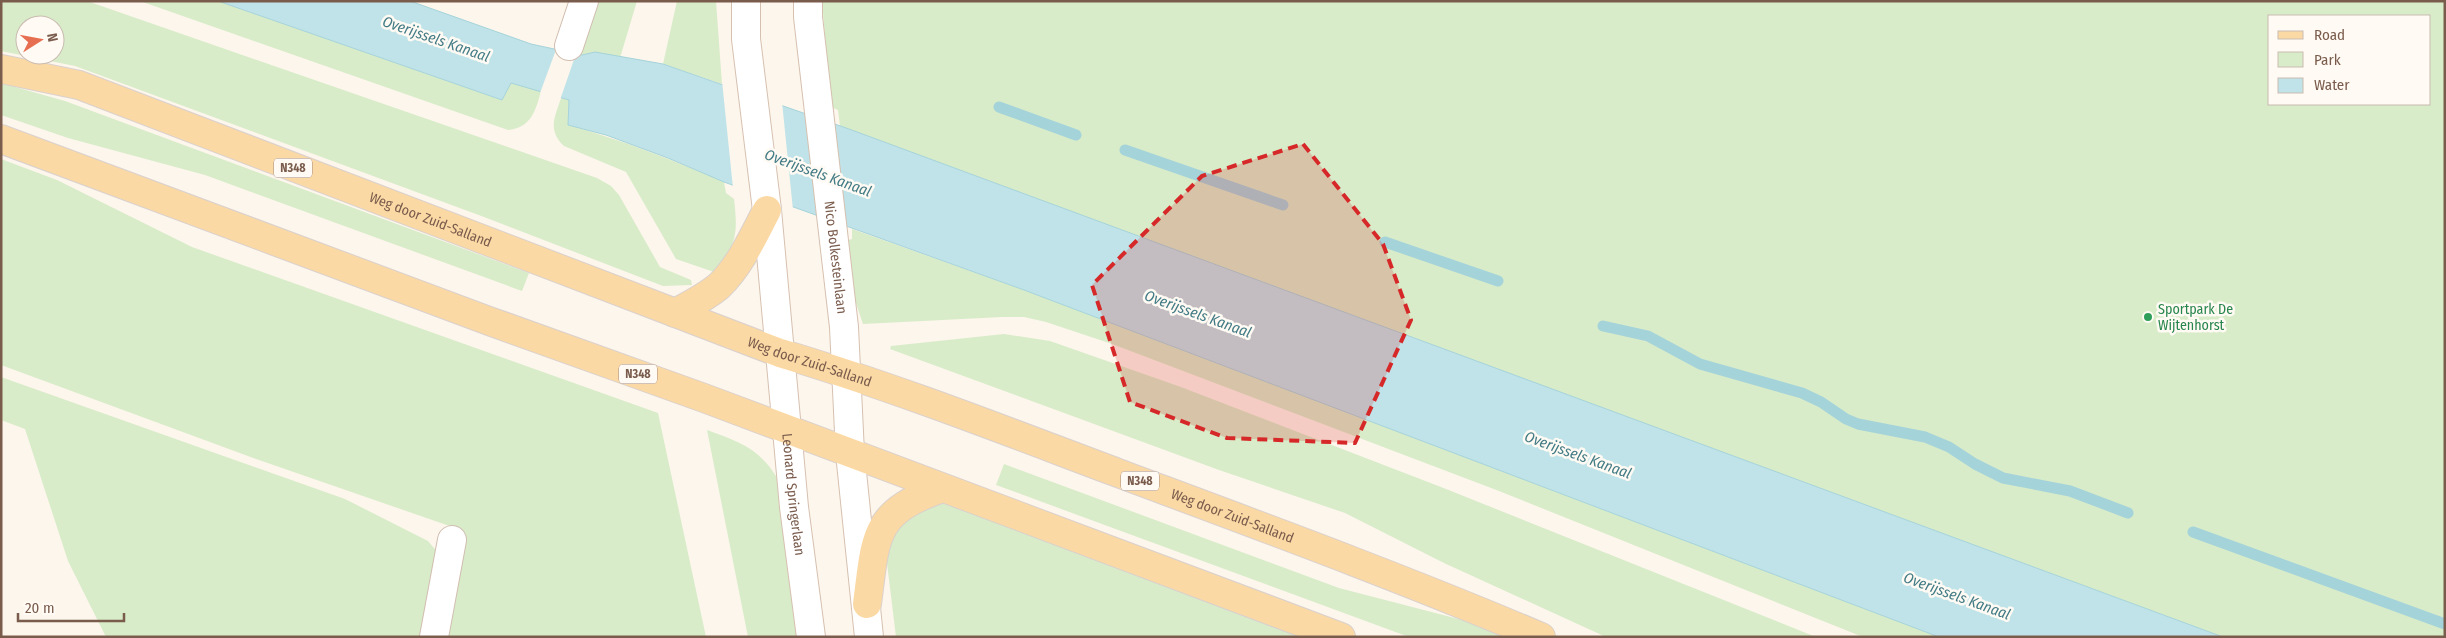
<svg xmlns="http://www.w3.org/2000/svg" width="2446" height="638" font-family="'Fira Sans Condensed',sans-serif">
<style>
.green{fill:#d8ecc9;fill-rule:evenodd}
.water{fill:#bfe3e8;stroke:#a5d3da}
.pier{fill:#fdf6ec}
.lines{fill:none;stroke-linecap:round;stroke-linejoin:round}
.stream{stroke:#a5d3da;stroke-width:11}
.street-casing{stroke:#d1beb0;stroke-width:30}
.secondary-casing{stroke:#d6c0b0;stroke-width:30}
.primary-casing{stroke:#dad1cd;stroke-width:30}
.street{stroke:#fff;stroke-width:28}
.secondary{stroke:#fff;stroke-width:28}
.primary{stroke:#fbd9a5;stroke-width:28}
.marked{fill:#d62828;fill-opacity:0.2;stroke:#d62828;stroke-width:4;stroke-dasharray:10 6;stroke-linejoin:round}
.leisure-dot{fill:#2e9e5b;stroke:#fffaf3;stroke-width:2}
.labels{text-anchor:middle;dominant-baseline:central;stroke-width:5;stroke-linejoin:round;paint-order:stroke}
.shield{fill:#fffaf3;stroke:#a28b7f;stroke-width:1}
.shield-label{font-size:12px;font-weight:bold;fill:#7a5c4d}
.street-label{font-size:14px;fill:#7a5c4d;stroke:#fffaf3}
.leisure-label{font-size:14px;fill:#27864d;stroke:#fffaf3;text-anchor:start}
.water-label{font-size:15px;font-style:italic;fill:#437c86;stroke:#fffaf3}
</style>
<rect width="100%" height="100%" fill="#fdf6ec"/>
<!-- green -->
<path class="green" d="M 1,1 L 87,1 L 597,178 L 611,186 L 619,195 L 660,267 L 691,280 L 692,285 L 663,286 L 484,217 L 75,66 L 1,51 ZM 25,25 L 55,25 L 55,55 L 25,55 Z
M 140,1 L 218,1 L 502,100 L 511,83 L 541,91 C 536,110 531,128 508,130 Z
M 598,1 L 637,1 L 620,58 L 595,52 L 582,55 L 577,54 Z
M 677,1 L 716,1 L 722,84 L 663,64 Z
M 822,1 L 2445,1 L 2445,637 L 2223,637 L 840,126 L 838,110 L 831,107 ZM 2270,16 L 2430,16 L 2430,104 L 2270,104 Z
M 1,83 L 65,101 L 529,273 L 522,291 L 205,175 L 68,138 L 1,115 Z
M 561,98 L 569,100 L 568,125 C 622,140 673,160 724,182 L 726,193 L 734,199 C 738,234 737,244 714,272 L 676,259 L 626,172 L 564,146 C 547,130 555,117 561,98 Z
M 1,159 L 57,180 L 192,247 L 658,413 L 706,637 L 443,637 L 464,531 L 259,460 L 1,365 Z
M 852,229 L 1024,290 L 1939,637 L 1863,637 L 1499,491 L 1112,344 L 1046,322 L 1024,317 L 1002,317 L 863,324 L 851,288 L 845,241 L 852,239 Z
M 1004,334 L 1050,341 L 1181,387 L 1441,487 L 1816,637 L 1606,637 L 1444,563 L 1345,513 L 1219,470 L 890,349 L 891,346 Z
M 1,377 L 345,499 L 428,541 L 439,554 L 423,637 L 106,637 L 68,561 L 25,429 L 1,420 Z
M 707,430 C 740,442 761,449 779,481 L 802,637 L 748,637 Z
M 1004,464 L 1339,588 L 1497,629 L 1515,637 L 1409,637 L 996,485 Z
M 929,503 L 948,503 L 1308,637 L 896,637 L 886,555 L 896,526 Z"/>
<!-- water -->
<path class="water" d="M 218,1 L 410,1 L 531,44 L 582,55 L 595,52 L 663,64 L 849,129 L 2223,637 L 1939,637 L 1024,290 L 724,182 L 668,158 L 606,135 L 568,125 L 569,100 L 511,83 L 502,100 Z"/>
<!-- pier -->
<path class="pier" d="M 557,47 L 577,51 L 560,100 L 540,93 Z
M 722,81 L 782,102 L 793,210 L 733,188 Z"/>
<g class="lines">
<!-- stream -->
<path class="stream" d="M 999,107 L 1076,135
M 1125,150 L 1283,205
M 1385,242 L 1498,281
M 1603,326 L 1648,336 L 1700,364 L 1802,393 L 1821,402 L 1846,419 L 1858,424 L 1925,437 L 1949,447 L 1975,464 L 2003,478 L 2070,491 L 2128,513
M 2193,532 L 2445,624"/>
<defs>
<path id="street" d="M 569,46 L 584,1
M 434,637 L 452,540"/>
<g id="secondary">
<path id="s1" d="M 746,1 L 746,39 L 767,210 L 794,507 L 811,637"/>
<path id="s2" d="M 808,1 L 808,17 L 844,327 L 850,453 L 869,637"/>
</g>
<g id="primary">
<path id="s3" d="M 1,69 L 79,85 L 780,353 C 894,387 1006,431 1118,473 C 1260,526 1402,578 1541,637"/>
<path d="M 1,139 L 489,321 L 704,398 L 1341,637"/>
<path d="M 675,313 C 690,305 706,297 719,286 C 740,266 754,235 767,210"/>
<path d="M 867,604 C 876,536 872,513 942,488"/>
</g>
</defs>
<!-- street casing -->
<use href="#street" class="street-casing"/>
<!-- secondary casing -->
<use href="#secondary" class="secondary-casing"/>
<!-- primary casing -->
<use href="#primary" class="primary-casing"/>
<!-- street -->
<use href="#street" class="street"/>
<!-- secondary -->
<use href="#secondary" class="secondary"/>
<!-- primary -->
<use href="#primary" class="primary"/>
</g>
<!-- marked area -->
<path class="marked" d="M 1303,144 L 1383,244 L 1411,320 L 1355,443 L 1227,438 L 1130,402 L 1092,285 L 1202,176 Z"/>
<!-- markers -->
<circle class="leisure-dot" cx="2148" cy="317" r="5"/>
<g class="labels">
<!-- shield labels -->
<g class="shield">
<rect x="274" y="158.5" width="38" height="19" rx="4"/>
<rect x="619" y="364.5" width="38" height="19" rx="4"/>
<rect x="1121" y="471.5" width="38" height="19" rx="4"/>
</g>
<g class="shield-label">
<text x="293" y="168">N348</text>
<text x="638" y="374">N348</text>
<text x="1140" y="481">N348</text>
</g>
<!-- street labels -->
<g class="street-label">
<text stroke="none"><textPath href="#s3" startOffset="456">Weg door Zuid-Salland</textPath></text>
<text stroke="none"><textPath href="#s2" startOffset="258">Nico Bolkesteinlaan</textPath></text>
<text stroke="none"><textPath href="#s3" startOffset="861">Weg door Zuid-Salland</textPath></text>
<text stroke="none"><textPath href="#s1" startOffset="496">Leonard Springerlaan</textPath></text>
<text stroke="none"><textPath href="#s3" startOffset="1311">Weg door Zuid-Salland</textPath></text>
</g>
<!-- leisure labels -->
<g class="leisure-label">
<text x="2158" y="309">Sportpark De<tspan x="2158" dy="16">Wijtenhorst</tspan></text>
</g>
<!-- water labels -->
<g class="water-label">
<text transform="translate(436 39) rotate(19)">Overijssels Kanaal</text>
<text transform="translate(818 173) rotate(20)">Overijssels Kanaal</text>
<text transform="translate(1198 314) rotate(20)">Overijssels Kanaal</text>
<text transform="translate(1578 455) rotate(20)">Overijssels Kanaal</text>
<text transform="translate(1957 596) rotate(20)">Overijssels Kanaal</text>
</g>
</g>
<!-- border -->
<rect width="2446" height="638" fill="none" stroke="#7a5c4d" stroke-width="5"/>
<!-- legend -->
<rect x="2268" y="15" width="162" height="90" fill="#fffaf3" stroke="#cabbb1"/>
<rect x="2278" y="31" width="25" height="8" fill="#fbd9a5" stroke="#cabbb1"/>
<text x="2314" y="40" font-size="15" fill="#7a5c4d">Road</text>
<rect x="2278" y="52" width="25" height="15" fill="#d8ecc9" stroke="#cabbb1"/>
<text x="2314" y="65" font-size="15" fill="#7a5c4d">Park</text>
<rect x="2278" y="78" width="25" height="15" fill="#bfe3e8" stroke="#cabbb1"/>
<text x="2314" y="90" font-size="15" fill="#7a5c4d">Water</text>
<!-- north arrow -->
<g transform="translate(40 40) rotate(79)"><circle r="24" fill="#fffaf3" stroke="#cabbb1"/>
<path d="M0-4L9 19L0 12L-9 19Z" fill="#e76f51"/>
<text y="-8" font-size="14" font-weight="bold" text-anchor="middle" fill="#7a5c4d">N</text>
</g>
<!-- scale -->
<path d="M18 613v8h106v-8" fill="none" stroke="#7a5c4d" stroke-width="2.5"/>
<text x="25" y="613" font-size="15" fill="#7a5c4d" stroke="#fffaf3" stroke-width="4" paint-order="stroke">20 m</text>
</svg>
